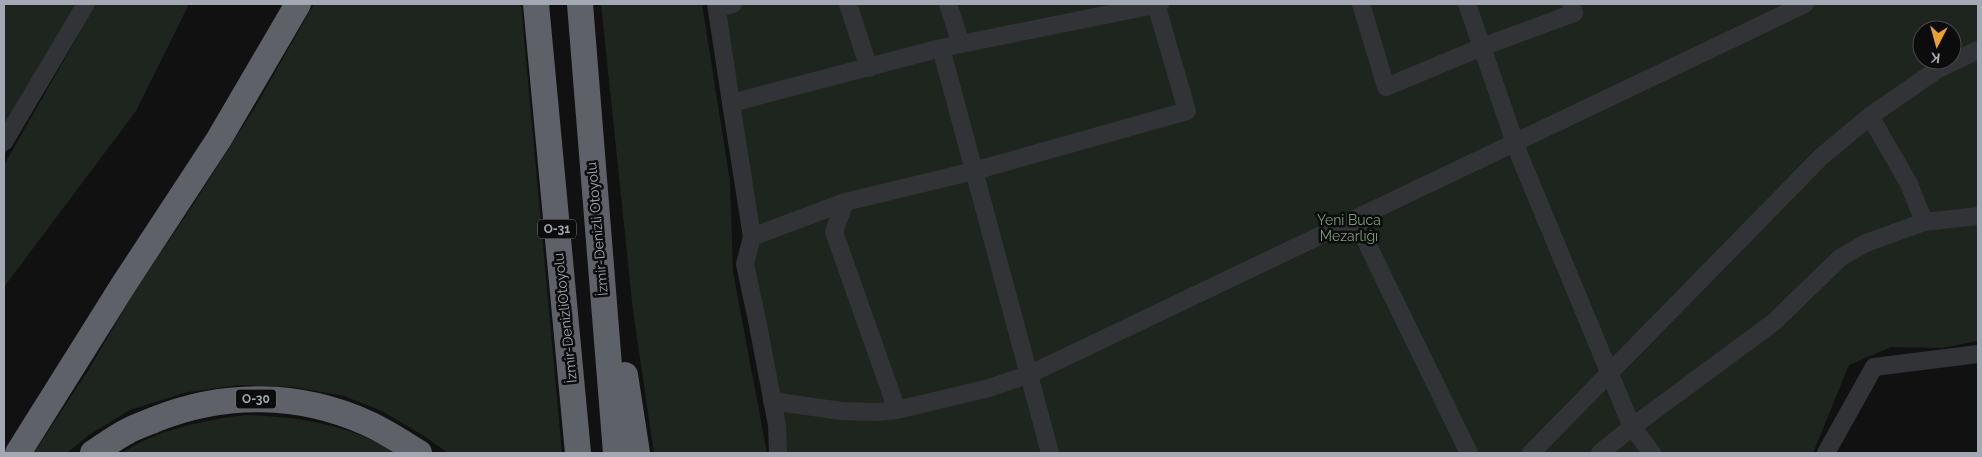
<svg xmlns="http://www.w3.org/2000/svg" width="1982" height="457" font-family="Raleway,sans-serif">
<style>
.green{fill:#1d251e;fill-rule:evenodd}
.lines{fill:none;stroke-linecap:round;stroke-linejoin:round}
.minor{stroke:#323337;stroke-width:18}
.highway{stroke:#5e6168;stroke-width:26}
.labels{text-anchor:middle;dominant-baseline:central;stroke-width:5;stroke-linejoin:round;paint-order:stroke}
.shield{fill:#0c0c0d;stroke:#767981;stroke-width:1}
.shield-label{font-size:12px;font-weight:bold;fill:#a3a8b3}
.park-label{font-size:14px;fill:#7a9d7a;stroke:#0c0c0d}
.street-label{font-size:14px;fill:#a3a8b3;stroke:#0c0c0d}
</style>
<rect width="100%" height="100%" fill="#111112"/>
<!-- green -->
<path class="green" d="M 4,4 L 93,4 L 4,155 Z
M 96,4 L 189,4 L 136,111 L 4,287 L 4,165 Z
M 314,4 L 521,4 L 562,453 L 448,453 L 424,436 L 382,411 L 344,396 L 294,387 L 239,385 L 188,392 L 130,410 L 89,435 L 67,453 L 34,453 L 89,369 L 136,289 L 189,211 L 254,109 Z
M 601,4 L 702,4 L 730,181 L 733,272 L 767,453 L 654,453 L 633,311 Z
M 720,4 L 1978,4 L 1978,341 L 1942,348 L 1891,347 L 1849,365 L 1813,453 L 786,453 L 751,269 ZM 1922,30 L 1952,30 L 1952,60 L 1922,60 Z
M 246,415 C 298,417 350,424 395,453 L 122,453 C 158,429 204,420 246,415 Z"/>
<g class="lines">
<!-- minor -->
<path class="minor" d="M 716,4 L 731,103
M 848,4 L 869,68
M 948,4 L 961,44
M 1361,4 L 1386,87 L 1482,47 L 1574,13 L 1571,4
M 1467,4 L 1520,157 L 1632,427 L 1652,453
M 717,8 L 733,4
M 1870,116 L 1909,184 L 1924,222
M 4,142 L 86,4
M 1355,219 L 1469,453
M 752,237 L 731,103 L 941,48
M 772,401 L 841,411 L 877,412 L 897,410 L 989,388 L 1028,375 L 1805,4
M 897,410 L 834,232 L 845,202 L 974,171 L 1187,111 L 1156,4
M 778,453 L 777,425 L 757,320 L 745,264 L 752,237 L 845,202
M 1050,453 L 941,48 L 1160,4
M 1531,453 L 1821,157 L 1870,116 L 1938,69 L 1978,50
M 1600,453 L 1632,427 L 1774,322 L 1840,258 L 1866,243 L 1924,222 L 1978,216
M 1826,453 L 1874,367 L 1978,354"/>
<!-- highway -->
<path class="highway" d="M 536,4 L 578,453
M 580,4 L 616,453
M 625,375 L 637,453
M 18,453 L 124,284 L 219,139 L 298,4
M 93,453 C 104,446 116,437 128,431 C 137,426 147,423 156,419 C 224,392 299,392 367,423 C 385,431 402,442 419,453"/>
</g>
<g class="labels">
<!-- shield labels -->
<g class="shield">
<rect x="538" y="219.5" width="38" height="19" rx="4"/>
<rect x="236" y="389.5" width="40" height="19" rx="4"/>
</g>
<g class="shield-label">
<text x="557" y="229">O-31</text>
<text x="256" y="399">O-30</text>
</g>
<!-- park labels -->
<g class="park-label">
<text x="1349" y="220">Yeni Buca<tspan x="1349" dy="16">Mezarlığı</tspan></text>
</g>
<!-- street labels -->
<g class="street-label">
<text transform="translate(597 229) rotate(-95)">İzmir-Denizli Otoyolu</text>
<text transform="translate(565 318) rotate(-96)">İzmir-DenizliOtoyolu</text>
</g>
</g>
<!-- border -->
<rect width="1982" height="457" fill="none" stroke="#a3a8b3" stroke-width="10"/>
<!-- north arrow -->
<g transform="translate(1937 45) rotate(186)"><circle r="24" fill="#0c0c0d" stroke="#484a4f"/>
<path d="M0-4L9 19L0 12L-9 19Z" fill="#eba130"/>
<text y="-8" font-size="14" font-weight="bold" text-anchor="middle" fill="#a3a8b3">K</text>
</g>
</svg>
